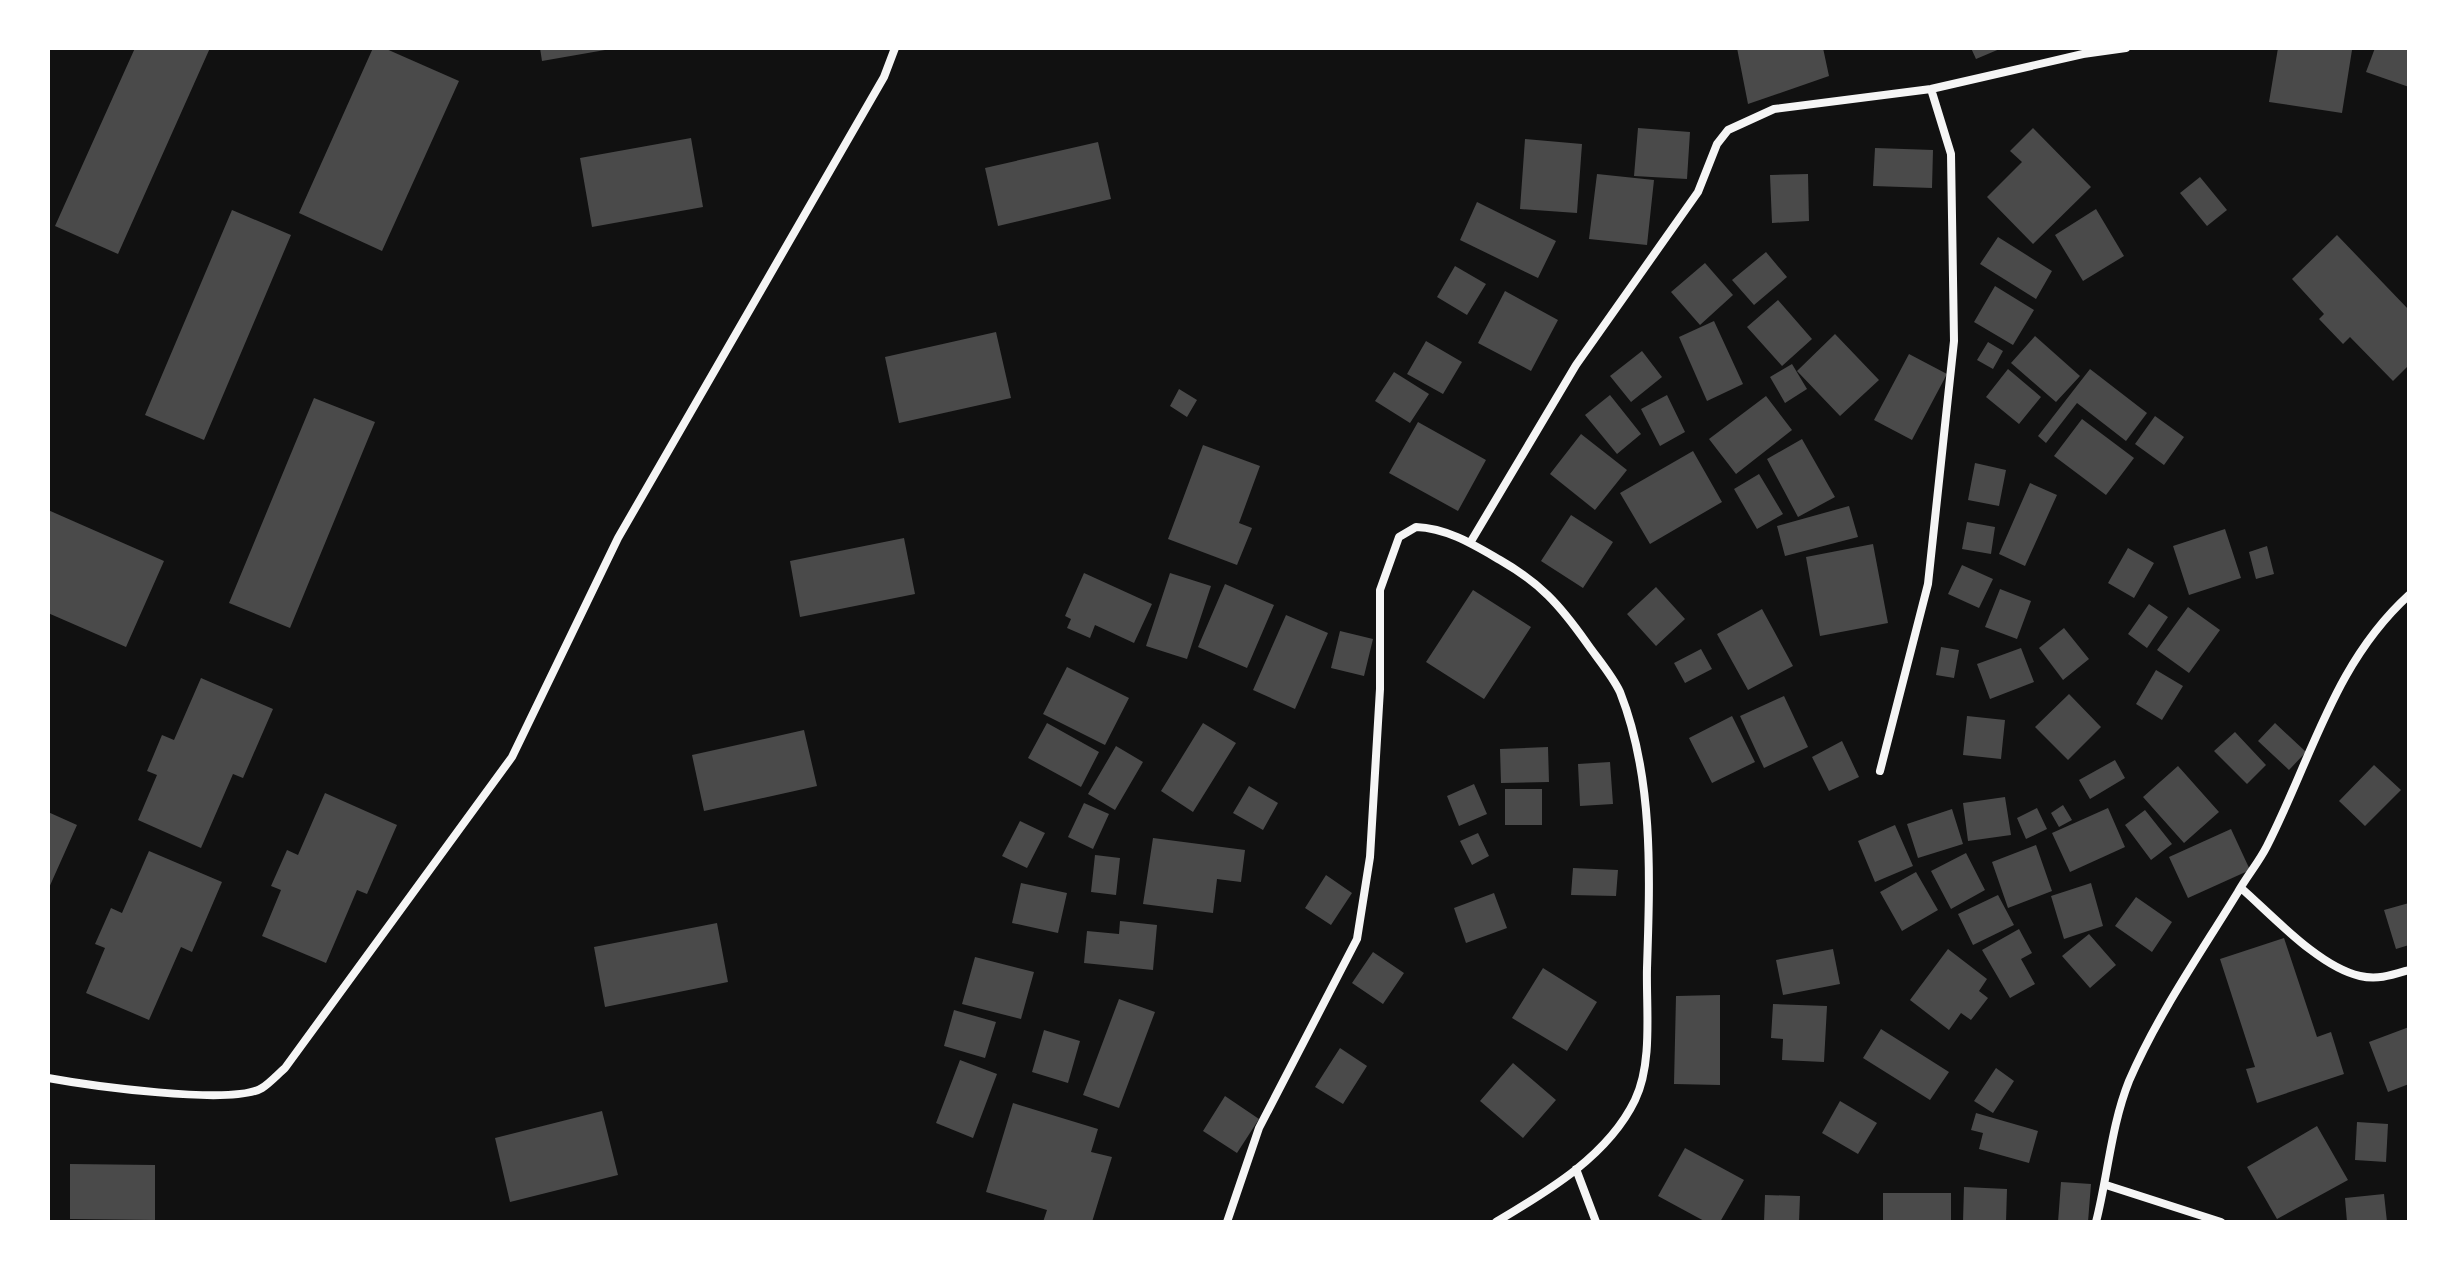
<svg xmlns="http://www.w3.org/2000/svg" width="2457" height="1270" font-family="'Public Sans',sans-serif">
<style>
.building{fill:#4a4a4a}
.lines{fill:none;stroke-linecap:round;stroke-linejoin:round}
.minor{stroke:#f5f5f5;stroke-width:8}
</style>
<rect width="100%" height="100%" fill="#111"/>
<!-- building -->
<path class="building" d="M 135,48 L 210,48 L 118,254 L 55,226 Z
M 373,48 L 384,48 L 459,81 L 382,251 L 299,213 Z
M 540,48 L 605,48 L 605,50 L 542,61 Z
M 1737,48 L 1823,48 L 1829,76 L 1748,104 Z
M 1971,48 L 2002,48 L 1976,59 Z
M 2278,48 L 2352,50 L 2342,113 L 2269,102 Z
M 2375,48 L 2409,48 L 2409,87 L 2366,72 Z
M 1638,128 L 1690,132 L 1687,179 L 1634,176 Z
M 2033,128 L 2091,187 L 2033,244 L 1987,197 L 2022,162 L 2010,151 Z
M 691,138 L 703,207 L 592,227 L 580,158 Z
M 1525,139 L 1582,144 L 1577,213 L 1520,209 Z
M 1098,142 L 1111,199 L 998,226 L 985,168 Z
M 1875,148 L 1933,150 L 1932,188 L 1873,186 Z
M 1597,174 L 1654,180 L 1647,245 L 1589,239 Z
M 1808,174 L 1809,221 L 1772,223 L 1770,175 Z
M 2200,177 L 2227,210 L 2207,226 L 2180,193 Z
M 1477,202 L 1556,241 L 1538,278 L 1460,240 Z
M 2096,209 L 2124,256 L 2083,281 L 2055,235 Z
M 232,210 L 291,235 L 204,440 L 145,415 Z
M 2337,235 L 2409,310 L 2409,365 L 2393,381 L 2350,337 L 2343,344 L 2319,319 L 2324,314 L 2292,279 Z
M 1998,237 L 2052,271 L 2036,299 L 1980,264 Z
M 1766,252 L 1787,277 L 1754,305 L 1732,280 Z
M 1705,263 L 1733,295 L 1700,325 L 1671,292 Z
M 1455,266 L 1486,284 L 1467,315 L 1437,297 Z
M 1995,286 L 2034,310 L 2013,345 L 1974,322 Z
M 1505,291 L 1558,320 L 1531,371 L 1478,343 Z
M 1778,300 L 1812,339 L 1782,366 L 1747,327 Z
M 1714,321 L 1743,384 L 1707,401 L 1679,337 Z
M 996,332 L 1011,398 L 899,423 L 885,357 Z
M 1835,334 L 1879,380 L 1840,416 L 1797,371 Z
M 2035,336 L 2080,376 L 2056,402 L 2011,363 Z
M 1426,341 L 1462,362 L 1443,394 L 1407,374 Z
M 1988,342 L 2003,351 L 1993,369 L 1977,360 Z
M 1642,351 L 1662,377 L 1631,402 L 1610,376 Z
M 1909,354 L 1947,374 L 1912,440 L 1874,420 Z
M 1792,364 L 1807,389 L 1785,403 L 1770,377 Z
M 2008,369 L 2041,397 L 2019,424 L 1986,397 Z
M 2090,369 L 2147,413 L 2126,441 L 2077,403 L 2046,443 L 2038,436 Z
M 1394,372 L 1429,394 L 1410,423 L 1375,401 Z
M 1179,389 L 1197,400 L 1187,417 L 1170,406 Z
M 1610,395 L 1641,434 L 1617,454 L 1585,415 Z
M 1667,395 L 1685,432 L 1660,446 L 1641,409 Z
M 1766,396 L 1792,430 L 1736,474 L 1709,439 Z
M 314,398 L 375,422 L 290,628 L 229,603 Z
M 2155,416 L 2184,437 L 2164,465 L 2135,444 Z
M 2082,419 L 2134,458 L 2106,495 L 2054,456 Z
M 1418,422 L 1486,460 L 1458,511 L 1389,473 Z
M 1581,434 L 1627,470 L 1595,510 L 1550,474 Z
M 1802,439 L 1835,497 L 1798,517 L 1767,459 Z
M 1203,445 L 1260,466 L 1239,523 L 1252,528 L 1237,565 L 1168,539 Z
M 1693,451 L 1722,502 L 1650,544 L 1620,493 Z
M 1975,463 L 2006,470 L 1999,506 L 1968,500 Z
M 1759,474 L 1783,514 L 1757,529 L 1734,489 Z
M 2030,483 L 2057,495 L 2025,566 L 1999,554 Z
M 1849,506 L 1858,537 L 1785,556 L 1777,526 Z
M 48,510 L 164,561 L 126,647 L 48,613 Z
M 1571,515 L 1613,542 L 1583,588 L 1541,561 Z
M 1967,522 L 1995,527 L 1991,554 L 1962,549 Z
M 2225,529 L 2241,578 L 2189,595 L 2173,546 Z
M 904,538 L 915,594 L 800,617 L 790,561 Z
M 1873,544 L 1888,623 L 1820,636 L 1806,557 Z
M 2267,546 L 2274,574 L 2256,579 L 2249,552 Z
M 2128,548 L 2154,563 L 2134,598 L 2108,583 Z
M 1962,565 L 1993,579 L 1979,608 L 1948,594 Z
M 1084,573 L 1152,604 L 1134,643 L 1095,625 L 1090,638 L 1067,628 L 1071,619 L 1065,616 Z
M 1170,573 L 1211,586 L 1187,659 L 1146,646 Z
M 1225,584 L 1274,605 L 1247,668 L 1198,647 Z
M 1656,587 L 1685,619 L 1656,646 L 1627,614 Z
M 2000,589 L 2031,601 L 2017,639 L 1985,627 Z
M 1473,590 L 1531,627 L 1484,699 L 1426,662 Z
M 2149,604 L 2168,617 L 2147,648 L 2128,634 Z
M 2188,607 L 2220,630 L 2189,673 L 2157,650 Z
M 1762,609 L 1793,666 L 1748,690 L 1717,634 Z
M 1286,615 L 1328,633 L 1295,709 L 1253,690 Z
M 2064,628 L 2089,659 L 2063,680 L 2039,648 Z
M 1340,631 L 1373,639 L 1364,676 L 1331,668 Z
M 1941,647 L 1959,650 L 1954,678 L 1936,675 Z
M 2021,648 L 2034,682 L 1990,699 L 1977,664 Z
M 1701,649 L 1712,669 L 1685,683 L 1674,663 Z
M 1067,667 L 1129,698 L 1105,745 L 1043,714 Z
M 2156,670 L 2183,686 L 2162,720 L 2136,704 Z
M 201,678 L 273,709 L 243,778 L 233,774 L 201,848 L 138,820 L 157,775 L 147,771 L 162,735 L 174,740 Z
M 2069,694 L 2101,727 L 2068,760 L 2035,727 Z
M 1784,696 L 1808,747 L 1764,768 L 1740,716 Z
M 1732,716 L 1755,762 L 1712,783 L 1689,738 Z
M 1967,716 L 2005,720 L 2001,759 L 1963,755 Z
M 1047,723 L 1099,752 L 1081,787 L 1028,758 Z
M 1203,723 L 1236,743 L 1193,812 L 1161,791 Z
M 2275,723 L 2306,752 L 2289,770 L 2258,741 Z
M 804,730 L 817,786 L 704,811 L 692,755 Z
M 2235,732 L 2266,765 L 2247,784 L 2214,751 Z
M 1842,741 L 1859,777 L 1829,791 L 1812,757 Z
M 1116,746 L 1143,762 L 1115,810 L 1088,794 Z
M 1548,747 L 1549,782 L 1501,783 L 1500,749 Z
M 2115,760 L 2125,778 L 2090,799 L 2079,780 Z
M 1610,762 L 1613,804 L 1580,806 L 1578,764 Z
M 2374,765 L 2401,790 L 2365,826 L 2339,801 Z
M 2178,766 L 2219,812 L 2184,843 L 2143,797 Z
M 1474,784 L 1487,814 L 1459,826 L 1447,796 Z
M 1249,786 L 1278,803 L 1263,830 L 1233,813 Z
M 1505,789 L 1542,789 L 1542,825 L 1505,825 Z
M 325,793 L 397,825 L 367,894 L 357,890 L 326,963 L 262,936 L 281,890 L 271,886 L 287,850 L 298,855 Z
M 2005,797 L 2011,835 L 1968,841 L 1963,803 Z
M 1084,803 L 1109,814 L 1093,849 L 1068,837 Z
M 2063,805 L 2072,820 L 2059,827 L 2051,813 Z
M 2037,808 L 2047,829 L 2026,839 L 2017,818 Z
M 2108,808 L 2125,847 L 2070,872 L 2052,833 Z
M 1952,809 L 1963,844 L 1918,858 L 1907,824 Z
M 2145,810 L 2172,844 L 2151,860 L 2125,825 Z
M 48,812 L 77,825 L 48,890 Z
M 1020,821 L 1045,833 L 1027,868 L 1002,856 Z
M 1895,825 L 1913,866 L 1875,882 L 1858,841 Z
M 2231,829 L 2250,870 L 2188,898 L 2169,857 Z
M 1478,833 L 1489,856 L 1472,865 L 1460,841 Z
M 1153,838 L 1245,850 L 1241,882 L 1217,879 L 1213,913 L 1143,904 Z
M 2036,845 L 2052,891 L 2008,908 L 1992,862 Z
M 149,851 L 222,882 L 192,952 L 181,947 L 149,1020 L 86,993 L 105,948 L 95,944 L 111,908 L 122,913 Z
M 1966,853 L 1985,890 L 1951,909 L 1931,871 Z
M 1095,855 L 1120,858 L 1116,895 L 1091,892 Z
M 1573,868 L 1618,870 L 1616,896 L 1571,895 Z
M 1916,872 L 1938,910 L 1902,931 L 1880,892 Z
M 1326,875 L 1352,893 L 1331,925 L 1305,908 Z
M 1021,883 L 1067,893 L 1058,933 L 1012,923 Z
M 2091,883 L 2103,926 L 2064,939 L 2051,896 Z
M 1494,893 L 1507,928 L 1466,943 L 1454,908 Z
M 1998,895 L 2014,925 L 1973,945 L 1958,914 Z
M 2136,897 L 2172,922 L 2152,952 L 2115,926 Z
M 2409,903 L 2409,945 L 2396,949 L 2384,910 Z
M 1120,921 L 1157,925 L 1153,970 L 1084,963 L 1087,931 L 1119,934 Z
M 717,923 L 728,982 L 605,1007 L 594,947 Z
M 2019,929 L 2032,953 L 2021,959 L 2035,984 L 2010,998 L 1982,950 Z
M 2089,934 L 2116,965 L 2090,988 L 2062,956 Z
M 2284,938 L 2317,1037 L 2331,1032 L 2344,1074 L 2257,1103 L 2246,1069 L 2255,1067 L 2220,959 Z
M 1833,949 L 1840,984 L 1783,995 L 1776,960 Z
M 1948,949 L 1987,979 L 1979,991 L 1988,998 L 1971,1020 L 1961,1013 L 1949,1030 L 1910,1000 Z
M 1373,952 L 1404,973 L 1383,1004 L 1352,983 Z
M 975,957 L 1034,972 L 1021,1019 L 962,1004 Z
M 1543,968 L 1597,1002 L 1567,1051 L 1512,1018 Z
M 1720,995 L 1720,1085 L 1674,1084 L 1676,996 Z
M 1119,999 L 1155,1012 L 1119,1108 L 1083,1095 Z
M 1773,1004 L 1827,1006 L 1824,1062 L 1782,1060 L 1783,1039 L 1771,1038 Z
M 954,1010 L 996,1022 L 985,1058 L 944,1046 Z
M 2409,1027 L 2409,1084 L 2388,1092 L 2369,1042 Z
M 1881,1029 L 1949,1072 L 1930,1100 L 1863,1058 Z
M 1044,1030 L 1080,1041 L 1068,1083 L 1032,1072 Z
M 1340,1048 L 1367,1066 L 1343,1104 L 1315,1087 Z
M 960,1060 L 997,1074 L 973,1138 L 936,1123 Z
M 1513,1063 L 1556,1100 L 1523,1138 L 1480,1101 Z
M 1996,1068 L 2014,1081 L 1993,1113 L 1974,1101 Z
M 1225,1096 L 1259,1119 L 1237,1153 L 1203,1131 Z
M 1840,1101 L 1877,1123 L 1858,1154 L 1822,1133 Z
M 1013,1103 L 1098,1129 L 1091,1152 L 1112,1157 L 1092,1222 L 1043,1222 L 1047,1210 L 986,1192 Z
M 602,1111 L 618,1175 L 510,1202 L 495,1138 Z
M 1976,1113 L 2038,1131 L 2029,1163 L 1979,1149 L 1983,1133 L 1971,1130 Z
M 2357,1122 L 2388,1124 L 2386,1162 L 2355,1160 Z
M 2317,1126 L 2348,1180 L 2277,1219 L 2247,1167 Z
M 1685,1148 L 1744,1180 L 1720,1222 L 1706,1222 L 1658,1196 Z
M 70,1164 L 155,1165 L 155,1220 L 70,1219 Z
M 2061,1182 L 2091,1184 L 2088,1222 L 2058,1222 Z
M 1964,1187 L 2007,1189 L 2006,1222 L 1963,1222 Z
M 1883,1193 L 1951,1193 L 1951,1222 L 1883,1222 Z
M 2384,1194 L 2387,1222 L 2347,1222 L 2345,1198 Z
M 1765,1195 L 1800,1196 L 1799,1222 L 1764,1222 Z"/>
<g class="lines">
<!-- minor -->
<path class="minor" d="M 1470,543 L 1576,365 L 1698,192 L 1717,144 L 1728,130 L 1774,109 L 1931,89 L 2083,54 L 2126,48
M 1880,771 L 1928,584 L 1954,341 L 1951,154 L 1931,89
M 2241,888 C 2272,915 2319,967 2360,976 C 2378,980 2392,975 2409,970
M 48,1078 C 86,1085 233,1106 262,1088 C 270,1083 278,1074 285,1068 L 512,757 L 618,538 L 884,77 L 895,48
M 1576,1169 L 1596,1222
M 2106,1185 L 2221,1222
M 1227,1222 L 1259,1128 L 1357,939 L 1370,857 L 1380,689 L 1380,590 L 1399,537 L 1416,527 C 1447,528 1474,545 1500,560 C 1540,583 1559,604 1586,642 C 1597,658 1612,675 1620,692 C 1654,778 1650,877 1647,968 C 1646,1008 1653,1063 1635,1100 C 1608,1156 1548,1191 1496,1222
M 2096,1222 C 2108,1175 2111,1126 2129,1081 C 2158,1014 2200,954 2238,892 C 2247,876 2259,862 2267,846 C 2312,758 2334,663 2409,595"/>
</g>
<!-- border -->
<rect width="2457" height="1270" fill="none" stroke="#ffffff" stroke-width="100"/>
</svg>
